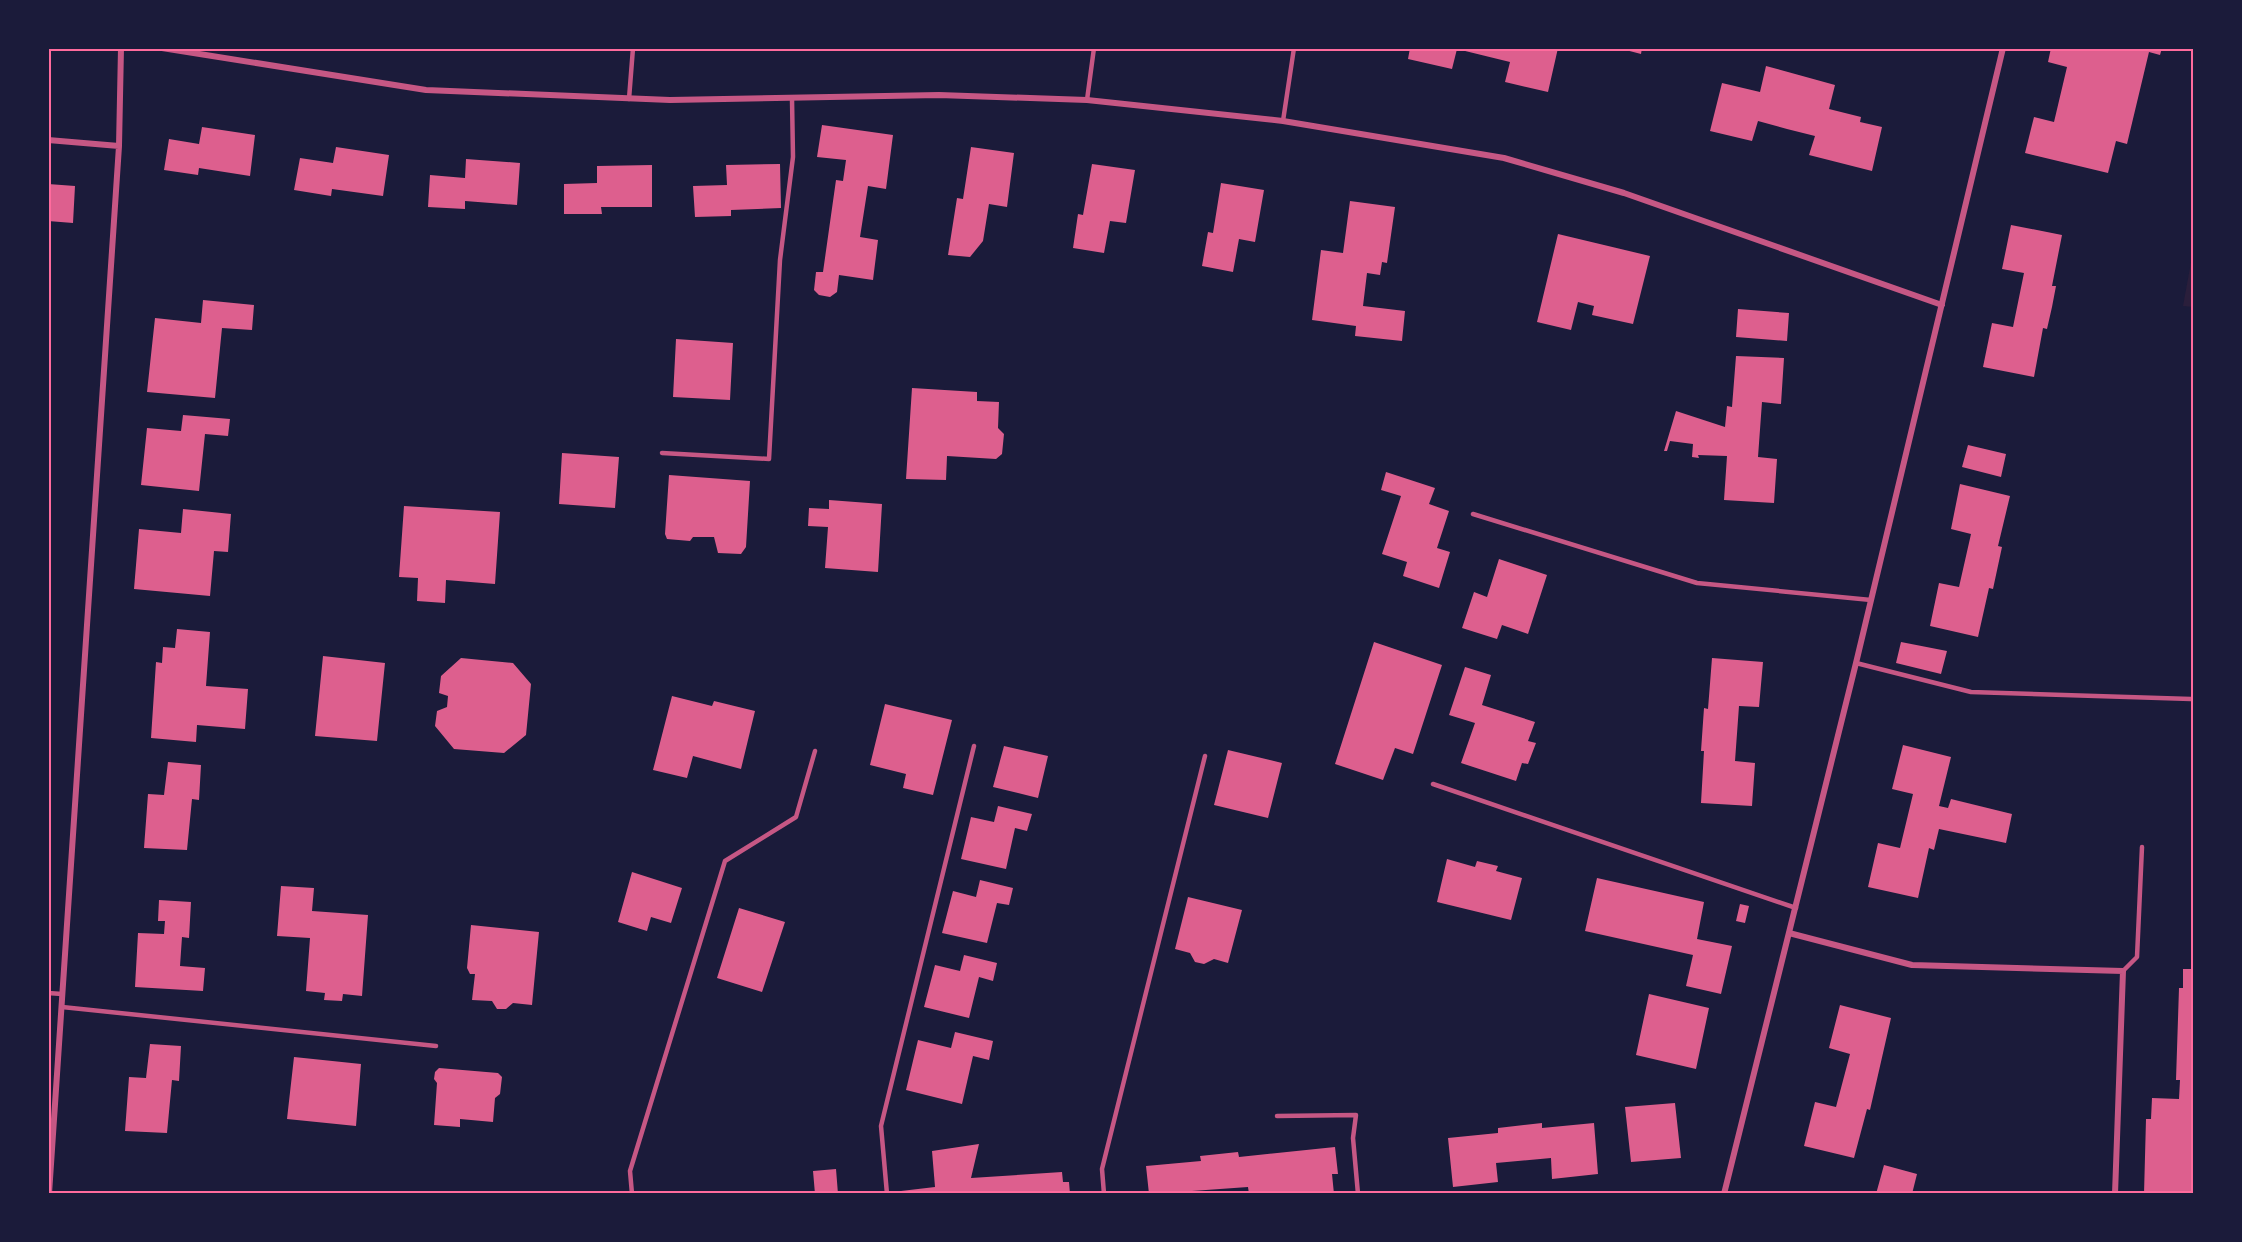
<svg xmlns="http://www.w3.org/2000/svg" width="2242" height="1242" font-family="'PT Sans Narrow',sans-serif">
<style>
.green{fill:#2a1e3b}
.building{fill:#dd5f8e}
.lines{fill:none;stroke-linecap:round;stroke-linejoin:round}
.service{stroke:#c65784;stroke-width:4.5}
.minor{stroke:#c65784;stroke-width:6}
.neatline{fill:none;stroke:#ff6b9d;stroke-width:2}
</style>
<rect width="100%" height="100%" fill="#1b1b3a"/>
<!-- green -->
<path class="green" d="M 2194,246 L 2194,307 L 2183,306 Z"/>
<!-- building -->
<path class="building" d="M 1410,48 L 1558,48 L 1548,92 L 1505,82 L 1510,62 L 1457,49 L 1452,69 L 1408,59 Z
M 1618,48 L 1642,48 L 1641,54 Z
M 2051,48 L 2162,48 L 2160,55 L 2149,52 L 2127,144 L 2116,141 L 2108,173 L 2025,153 L 2034,117 L 2054,122 L 2067,67 L 2048,62 Z
M 1766,66 L 1835,85 L 1829,109 L 1861,117 L 1860,122 L 1882,127 L 1872,171 L 1809,155 L 1815,136 L 1787,129 L 1758,121 L 1752,141 L 1710,131 L 1722,83 L 1760,92 Z
M 822,125 L 893,135 L 886,189 L 868,186 L 860,237 L 878,240 L 873,280 L 839,275 L 837,292 L 830,297 L 819,295 L 814,290 L 816,272 L 823,272 L 836,180 L 843,181 L 846,160 L 817,157 Z
M 202,127 L 255,135 L 250,176 L 199,168 L 198,175 L 164,170 L 169,139 L 199,144 Z
M 336,147 L 389,155 L 383,196 L 332,189 L 331,196 L 294,190 L 300,158 L 333,163 Z
M 971,147 L 1014,153 L 1007,207 L 989,204 L 983,241 L 970,257 L 948,255 L 957,198 L 963,199 Z
M 466,159 L 520,163 L 517,205 L 465,201 L 465,209 L 428,207 L 430,175 L 465,178 Z
M 780,164 L 781,208 L 731,210 L 731,216 L 695,217 L 693,186 L 727,185 L 726,165 Z
M 1092,164 L 1135,170 L 1126,223 L 1110,221 L 1104,253 L 1073,248 L 1078,214 L 1083,215 Z
M 652,165 L 652,207 L 601,207 L 602,214 L 564,214 L 564,184 L 597,183 L 597,166 Z
M 1221,183 L 1264,190 L 1255,242 L 1239,239 L 1233,272 L 1202,266 L 1208,232 L 1213,233 Z
M 48,184 L 75,186 L 73,223 L 48,221 Z
M 1350,201 L 1395,207 L 1387,263 L 1382,262 L 1380,275 L 1367,273 L 1363,306 L 1405,311 L 1402,341 L 1355,336 L 1356,326 L 1312,320 L 1321,250 L 1343,253 Z
M 2011,225 L 2062,235 L 2052,286 L 2056,286 L 2052,307 L 2047,329 L 2043,328 L 2034,377 L 1983,367 L 1992,323 L 2013,327 L 2024,273 L 2002,269 Z
M 1558,234 L 1650,256 L 1633,324 L 1592,315 L 1594,306 L 1578,302 L 1571,330 L 1537,322 Z
M 203,300 L 254,305 L 252,330 L 222,328 L 215,398 L 147,392 L 155,318 L 201,323 Z
M 1738,309 L 1789,313 L 1787,341 L 1736,337 Z
M 676,339 L 733,343 L 730,400 L 673,397 Z
M 1736,356 L 1784,358 L 1781,404 L 1762,402 L 1758,457 L 1777,459 L 1774,503 L 1724,500 L 1727,456 L 1698,455 L 1699,458 L 1692,457 L 1693,444 L 1670,441 L 1667,451 L 1664,451 L 1676,411 L 1725,427 L 1727,406 L 1732,407 Z
M 912,388 L 977,392 L 977,401 L 999,402 L 998,428 L 1004,434 L 1002,454 L 996,459 L 947,456 L 946,480 L 906,479 Z
M 183,415 L 230,419 L 228,436 L 205,434 L 199,491 L 141,485 L 147,428 L 181,431 Z
M 1968,445 L 2006,454 L 2001,477 L 1962,467 Z
M 562,453 L 619,457 L 615,508 L 559,504 Z
M 1386,472 L 1435,488 L 1429,504 L 1449,511 L 1437,548 L 1450,552 L 1439,588 L 1403,576 L 1407,562 L 1382,554 L 1401,496 L 1381,490 Z
M 669,475 L 750,481 L 746,547 L 741,554 L 718,553 L 714,537 L 693,537 L 690,541 L 667,539 L 665,534 Z
M 1960,484 L 2010,496 L 1998,546 L 2002,547 L 1993,589 L 1989,588 L 1978,637 L 1930,626 L 1939,583 L 1959,587 L 1971,534 L 1951,529 Z
M 829,500 L 882,504 L 878,572 L 825,568 L 828,527 L 808,526 L 809,508 L 829,509 Z
M 404,506 L 500,512 L 495,584 L 446,580 L 445,603 L 417,601 L 418,578 L 399,577 Z
M 183,509 L 231,514 L 228,552 L 214,551 L 210,596 L 134,589 L 139,529 L 181,533 Z
M 1499,559 L 1547,575 L 1528,634 L 1502,625 L 1497,639 L 1462,628 L 1474,592 L 1487,597 Z
M 177,629 L 210,632 L 206,686 L 248,689 L 245,729 L 197,725 L 196,742 L 151,738 L 156,662 L 162,663 L 163,647 L 175,648 Z
M 1374,642 L 1442,665 L 1413,754 L 1395,748 L 1383,780 L 1335,764 Z
M 1901,642 L 1947,651 L 1941,674 L 1896,663 Z
M 323,656 L 385,663 L 377,741 L 315,736 Z
M 461,658 L 513,663 L 531,684 L 526,735 L 504,753 L 454,749 L 435,726 L 437,711 L 447,707 L 448,696 L 439,693 L 441,676 Z
M 1712,658 L 1763,662 L 1759,707 L 1739,706 L 1735,761 L 1755,763 L 1752,806 L 1701,803 L 1704,751 L 1701,751 L 1704,708 L 1708,709 Z
M 1465,667 L 1491,675 L 1482,705 L 1535,722 L 1528,741 L 1536,743 L 1528,764 L 1522,763 L 1516,781 L 1461,763 L 1475,723 L 1449,715 Z
M 672,696 L 712,706 L 714,701 L 755,711 L 741,769 L 693,756 L 687,778 L 653,770 Z
M 885,704 L 952,720 L 933,795 L 903,788 L 906,774 L 870,765 Z
M 1903,745 L 1951,757 L 1939,806 L 1948,808 L 1951,799 L 2012,814 L 2006,843 L 1939,829 L 1934,850 L 1929,848 L 1918,898 L 1868,887 L 1878,843 L 1900,848 L 1913,794 L 1892,789 Z
M 1004,746 L 1048,756 L 1038,798 L 993,787 Z
M 1228,750 L 1282,763 L 1268,818 L 1214,805 Z
M 168,762 L 201,765 L 199,800 L 192,799 L 187,850 L 144,848 L 148,794 L 164,795 Z
M 998,806 L 1032,814 L 1027,831 L 1015,828 L 1006,869 L 961,859 L 971,817 L 994,822 Z
M 1447,859 L 1475,867 L 1477,861 L 1498,866 L 1496,871 L 1522,878 L 1511,920 L 1437,902 Z
M 632,872 L 682,888 L 671,923 L 651,917 L 647,931 L 618,922 Z
M 1597,878 L 1704,902 L 1697,939 L 1732,946 L 1721,994 L 1686,986 L 1693,955 L 1585,931 Z
M 980,880 L 1013,888 L 1009,905 L 997,903 L 987,943 L 942,933 L 953,891 L 976,897 Z
M 281,886 L 314,888 L 312,911 L 368,915 L 362,996 L 343,994 L 342,1001 L 324,1000 L 325,993 L 306,991 L 310,938 L 277,936 Z
M 1188,897 L 1242,910 L 1228,963 L 1214,959 L 1204,964 L 1195,962 L 1190,953 L 1175,949 Z
M 159,900 L 191,902 L 189,938 L 182,937 L 180,966 L 205,968 L 203,991 L 135,987 L 138,933 L 164,934 L 165,921 L 158,921 Z
M 1740,904 L 1749,906 L 1745,923 L 1736,921 Z
M 739,908 L 785,922 L 762,992 L 717,978 Z
M 471,925 L 539,932 L 532,1005 L 513,1003 L 506,1009 L 497,1009 L 492,1001 L 472,1000 L 475,974 L 470,974 L 467,968 Z
M 964,955 L 997,963 L 993,981 L 979,977 L 969,1018 L 924,1007 L 935,965 L 960,971 Z
M 2183,969 L 2194,969 L 2194,1194 L 2144,1194 L 2146,1119 L 2151,1119 L 2152,1098 L 2179,1099 L 2180,1080 L 2176,1080 L 2179,988 L 2183,988 Z
M 1649,994 L 1709,1008 L 1696,1069 L 1636,1055 Z
M 1840,1005 L 1891,1018 L 1870,1110 L 1867,1109 L 1854,1158 L 1804,1146 L 1815,1102 L 1836,1107 L 1850,1054 L 1829,1048 Z
M 955,1032 L 993,1041 L 989,1060 L 973,1056 L 962,1104 L 906,1090 L 918,1040 L 951,1048 Z
M 150,1044 L 181,1046 L 179,1081 L 172,1080 L 167,1133 L 125,1131 L 129,1077 L 146,1078 Z
M 294,1057 L 361,1064 L 356,1126 L 287,1119 Z
M 439,1068 L 498,1073 L 502,1077 L 500,1094 L 495,1098 L 493,1122 L 460,1119 L 460,1127 L 434,1125 L 437,1083 L 434,1079 L 435,1072 Z
M 1675,1103 L 1681,1158 L 1631,1162 L 1625,1107 Z
M 1542,1123 L 1542,1128 L 1594,1123 L 1598,1174 L 1552,1179 L 1551,1158 L 1496,1163 L 1498,1182 L 1453,1187 L 1448,1138 L 1498,1133 L 1498,1128 Z
M 979,1144 L 971,1178 L 1062,1172 L 1063,1182 L 1069,1182 L 1070,1194 L 902,1194 L 901,1191 L 935,1187 L 932,1151 Z
M 1335,1147 L 1338,1174 L 1332,1174 L 1334,1194 L 1249,1194 L 1248,1187 L 1192,1191 L 1192,1194 L 1149,1194 L 1146,1166 L 1201,1161 L 1200,1156 L 1238,1152 L 1239,1157 Z
M 1884,1165 L 1917,1174 L 1912,1194 L 1876,1194 Z
M 836,1169 L 838,1194 L 815,1194 L 813,1171 Z"/>
<g class="lines">
<!-- service -->
<path class="service" d="M 629,99 L 633,48
M 1087,100 L 1094,48
M 1283,121 L 1294,48
M 662,453 L 769,459 L 780,260 L 793,157 L 792,99
M 1473,514 L 1697,583 L 1871,600
M 1856,663 L 1971,692 L 2191,699
M 1433,784 L 1796,908
M 2123,971 L 2137,957 L 2142,847
M 48,993 L 62,994
M 62,1007 L 436,1046
M 1277,1116 L 1356,1115 L 1353,1138 L 1358,1194
M 632,1194 L 630,1171 L 725,861 L 796,817 L 815,751
M 887,1194 L 881,1126 L 974,746
M 1104,1194 L 1102,1169 L 1205,756"/>
<!-- minor -->
<path class="minor" d="M 162,48 L 426,90 L 670,100 L 939,95 L 1087,100 L 1283,121 L 1504,158 L 1624,193 L 1942,305
M 48,140 L 119,146
M 1789,933 L 1912,965 L 2123,971 L 2115,1194
M 49,1194 L 119,146 L 121,48
M 1724,1194 L 1856,663 L 2003,48"/>
</g>
<!-- border -->
<rect width="2242" height="1242" fill="none" stroke="#1b1b3a" stroke-width="99"/>
<rect x="50" y="50" width="2142" height="1142" class="neatline"/>
</svg>
